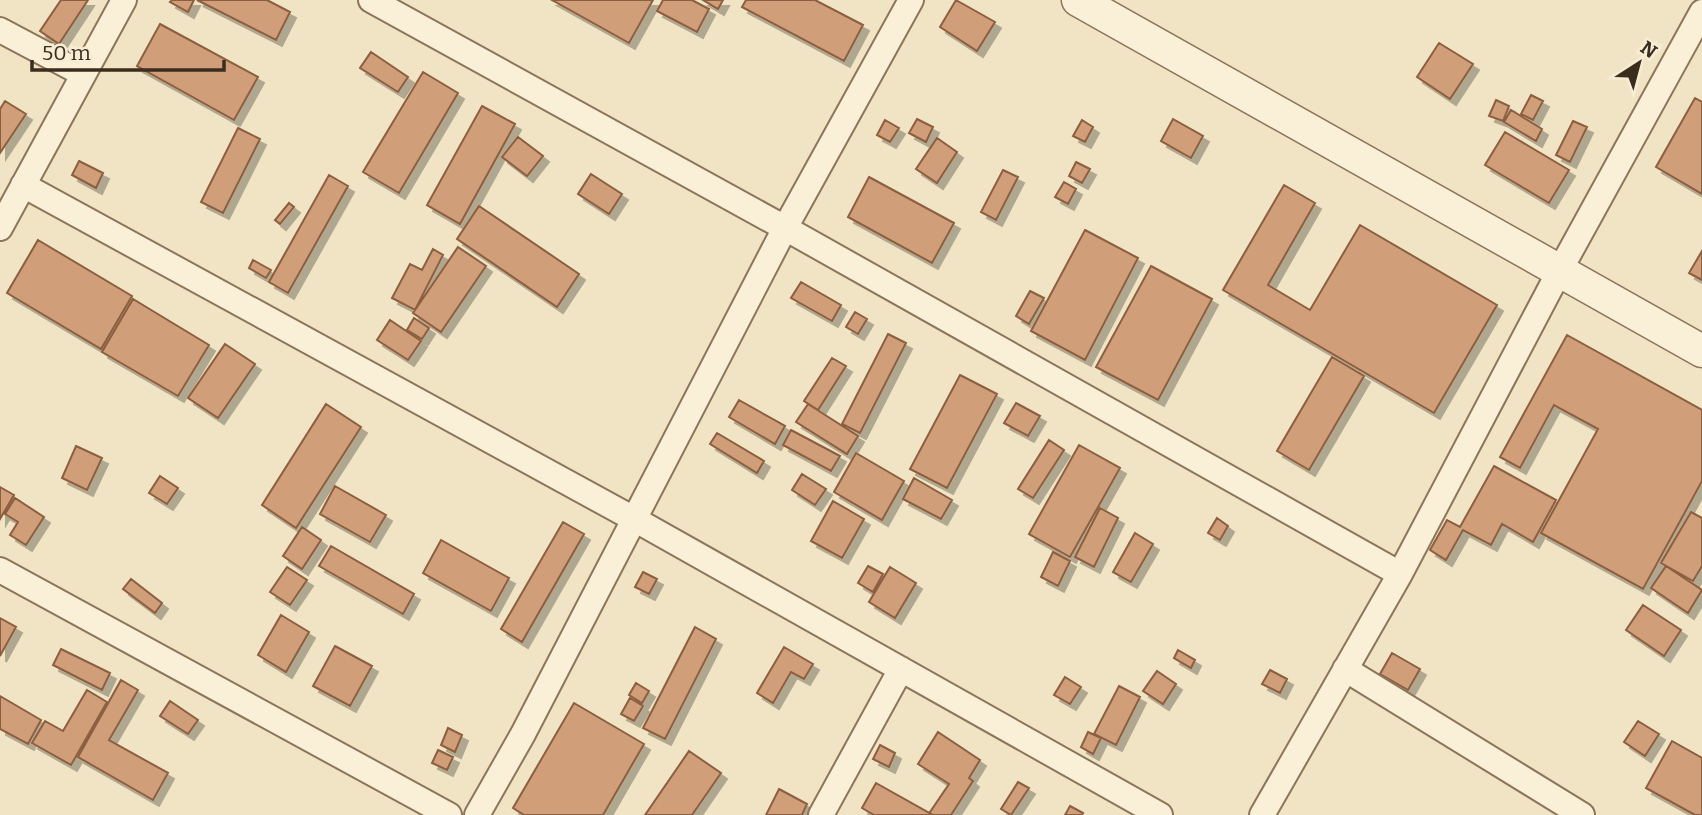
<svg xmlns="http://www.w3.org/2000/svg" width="1702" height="815" font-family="Bitter,serif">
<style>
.building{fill:#d09e79;stroke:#8c5e3f;stroke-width:2;filter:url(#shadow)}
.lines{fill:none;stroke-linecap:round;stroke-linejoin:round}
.minor-casing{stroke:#8c755a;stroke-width:28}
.tertiary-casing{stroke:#8c755a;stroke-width:35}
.minor{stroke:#faf0d8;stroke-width:24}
.tertiary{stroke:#faf0d8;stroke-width:32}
</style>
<defs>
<filter id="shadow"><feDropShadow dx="6" dy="6" stdDeviation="0" flood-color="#0004"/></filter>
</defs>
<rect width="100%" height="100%" fill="#f0e4c4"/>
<!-- building -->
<path class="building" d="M 61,0 L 88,0 L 59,44 L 40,31 Z
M 172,0 L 194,0 L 188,12 L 170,2 Z
M 197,0 L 267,0 L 290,12 L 276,40 Z
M 552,0 L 653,0 L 629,43 Z
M 663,0 L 692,0 L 709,9 L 697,32 L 657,11 Z
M 703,0 L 723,0 L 718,9 Z
M 746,0 L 815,0 L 863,25 L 844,61 L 742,7 Z
M 956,0 L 995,22 L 977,51 L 940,27 Z
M 160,24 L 258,77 L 234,120 L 137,66 Z
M 1439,43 L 1473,64 L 1450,99 L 1417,77 Z
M 371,52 L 408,77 L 398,92 L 360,68 Z
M 423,72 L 458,93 L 399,193 L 363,172 Z
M 1531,95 L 1543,101 L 1533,120 L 1521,114 Z
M 1695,98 L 1702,102 L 1702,194 L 1656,167 Z
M 1496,100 L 1509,106 L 1503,121 L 1489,116 Z
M 5,101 L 26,114 L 0,153 L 0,109 Z
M 482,106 L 515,124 L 460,224 L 427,205 Z
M 1511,110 L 1542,129 L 1536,141 L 1504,122 Z
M 917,119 L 933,127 L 926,142 L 909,133 Z
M 1173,119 L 1203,136 L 1191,158 L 1161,141 Z
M 885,120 L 899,128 L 890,142 L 877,135 Z
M 1082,120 L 1093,127 L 1085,142 L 1073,136 Z
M 1573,121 L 1587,127 L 1570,162 L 1556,155 Z
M 238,128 L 260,139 L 223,213 L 201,202 Z
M 1505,132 L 1569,170 L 1549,203 L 1485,165 Z
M 518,137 L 543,156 L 527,176 L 502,157 Z
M 937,138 L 957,152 L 937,183 L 916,169 Z
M 79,161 L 103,173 L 96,188 L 72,175 Z
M 1076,162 L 1090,169 L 1082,183 L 1069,176 Z
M 1003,170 L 1018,177 L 996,220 L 981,212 Z
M 591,174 L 622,194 L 609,214 L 578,194 Z
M 329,175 L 348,186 L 288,293 L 269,282 Z
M 869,177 L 954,223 L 932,263 L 848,217 Z
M 1064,182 L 1076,189 L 1068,204 L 1055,197 Z
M 1284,185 L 1315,203 L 1268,285 L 1310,310 L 1360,225 L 1497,305 L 1434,413 L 1223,290 Z
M 289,203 L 294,207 L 280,224 L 275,220 Z
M 479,206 L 579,274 L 557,307 L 457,239 Z
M 1085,230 L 1138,258 L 1085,360 L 1031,331 Z
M 38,240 L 132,296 L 101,349 L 7,293 Z
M 458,247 L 486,266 L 441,332 L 413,313 Z
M 433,249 L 443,255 L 415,310 L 392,298 L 410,264 L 422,270 Z
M 1702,251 L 1702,280 L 1689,273 Z
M 253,260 L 271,270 L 266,278 L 249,268 Z
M 1151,266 L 1212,299 L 1158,400 L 1096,367 Z
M 801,282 L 841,305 L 832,321 L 791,298 Z
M 1030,291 L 1044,298 L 1029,324 L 1016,316 Z
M 133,299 L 209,345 L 178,396 L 102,352 Z
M 855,312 L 867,319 L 858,334 L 846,327 Z
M 414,318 L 429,328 L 422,339 L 407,330 Z
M 390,320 L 421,341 L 408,360 L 377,340 Z
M 888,334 L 906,343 L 860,433 L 842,424 Z
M 1567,335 L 1702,410 L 1702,481 L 1643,589 L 1541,533 L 1598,429 L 1554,405 L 1520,468 L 1500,457 Z
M 225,344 L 255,364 L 218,418 L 188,398 Z
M 1332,357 L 1364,376 L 1309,470 L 1277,451 Z
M 832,358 L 846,366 L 818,410 L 804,401 Z
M 960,375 L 997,394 L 947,488 L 910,469 Z
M 739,400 L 785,426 L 775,444 L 729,417 Z
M 1016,403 L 1040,416 L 1028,436 L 1004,423 Z
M 326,404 L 361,427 L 296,528 L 262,505 Z
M 808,404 L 858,436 L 847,454 L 796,422 Z
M 791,430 L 840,456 L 831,471 L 783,445 Z
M 717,433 L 764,461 L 757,473 L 710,444 Z
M 1049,440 L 1064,450 L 1033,498 L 1018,489 Z
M 1079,445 L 1120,468 L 1070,557 L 1029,534 Z
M 76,446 L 102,458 L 87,490 L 62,478 Z
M 856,453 L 904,481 L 882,520 L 834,492 Z
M 1494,466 L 1556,500 L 1533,542 L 1502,524 L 1491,545 L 1463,530 L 1446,560 L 1430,550 L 1447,520 L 1460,527 Z
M 802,474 L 826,489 L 815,505 L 792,490 Z
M 160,476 L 178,488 L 167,504 L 149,493 Z
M 914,478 L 952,500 L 941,519 L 903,499 Z
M 335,486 L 386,515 L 370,542 L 320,514 Z
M 0,487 L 14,495 L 0,519 Z
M 15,498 L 44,517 L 26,545 L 10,535 L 18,522 L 5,514 Z
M 833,501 L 864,519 L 842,558 L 811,541 Z
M 1100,508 L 1118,518 L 1094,567 L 1075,557 Z
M 1691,512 L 1702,518 L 1702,566 L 1693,581 L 1661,563 Z
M 1217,518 L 1228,526 L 1220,540 L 1208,533 Z
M 563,522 L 584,534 L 522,642 L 501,629 Z
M 302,527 L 321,540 L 302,569 L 283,556 Z
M 1135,533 L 1153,544 L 1131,582 L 1113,572 Z
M 441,540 L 509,578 L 491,611 L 423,573 Z
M 331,546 L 414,594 L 403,614 L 319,566 Z
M 1053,552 L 1070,561 L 1058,586 L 1041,577 Z
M 868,566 L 883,574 L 873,592 L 858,583 Z
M 1666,566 L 1702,590 L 1688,613 L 1651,588 Z
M 287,567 L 307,580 L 290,605 L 270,592 Z
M 890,567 L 916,583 L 895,618 L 869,602 Z
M 643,572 L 657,579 L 649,594 L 635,587 Z
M 131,579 L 162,603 L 155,613 L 123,589 Z
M 1643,605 L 1681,630 L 1664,656 L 1626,630 Z
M 281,615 L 309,632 L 286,672 L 258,655 Z
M 0,618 L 16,627 L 0,656 Z
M 695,627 L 716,639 L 665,739 L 643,728 Z
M 335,646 L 372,666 L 350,706 L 313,686 Z
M 784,647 L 813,664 L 804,679 L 791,672 L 773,703 L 757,693 Z
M 61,649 L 110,673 L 102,690 L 53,665 Z
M 1178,650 L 1195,660 L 1191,668 L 1174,658 Z
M 1392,653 L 1420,669 L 1408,690 L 1380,674 Z
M 1270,670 L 1287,679 L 1280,693 L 1262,684 Z
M 1157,671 L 1176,684 L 1163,704 L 1143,691 Z
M 1065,677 L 1081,687 L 1070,704 L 1054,695 Z
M 121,680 L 138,690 L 109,740 L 168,773 L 153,800 L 78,757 Z
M 636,683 L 649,691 L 642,703 L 629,695 Z
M 1119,686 L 1140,697 L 1116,745 L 1094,734 Z
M 87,690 L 107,702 L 71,765 L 32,743 L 45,721 L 63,731 Z
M 0,696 L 41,720 L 28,744 L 0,729 Z
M 630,698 L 643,706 L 634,721 L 621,714 Z
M 170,701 L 198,720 L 188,734 L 160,716 Z
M 574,703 L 644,744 L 603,815 L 524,815 L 513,808 Z
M 1638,721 L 1659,734 L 1645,756 L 1624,742 Z
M 448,728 L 462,735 L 455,752 L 441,745 Z
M 938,732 L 980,760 L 969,778 L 973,781 L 951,815 L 928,815 L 949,784 L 918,764 Z
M 1088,732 L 1101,738 L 1093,754 L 1081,747 Z
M 1672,741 L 1702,758 L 1702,815 L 1695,815 L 1646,788 Z
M 880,745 L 895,753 L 889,767 L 873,759 Z
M 438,750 L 453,757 L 447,770 L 432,763 Z
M 689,751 L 721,773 L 692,815 L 645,815 Z
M 1018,782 L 1029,788 L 1011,815 L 1001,809 Z
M 876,783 L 933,815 L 874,815 L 862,808 Z
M 779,789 L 807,804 L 802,815 L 766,815 Z
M 1070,806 L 1083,813 L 1082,815 L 1065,815 Z"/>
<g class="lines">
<defs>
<path id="minor" d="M 371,0 L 785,228 L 1400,574
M 0,30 L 83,74
M 23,185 L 634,519 L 1160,815
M 0,228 L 124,0
M 0,570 L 449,815
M 1345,669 L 1582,815
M 477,815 L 523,734 L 785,228 L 911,0
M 821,815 L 901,669
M 1262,815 L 1400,574 L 1560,270 L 1702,12"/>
<path id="tertiary" d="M 1078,0 L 1702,351"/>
</defs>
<!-- minor casing -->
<use href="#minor" class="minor-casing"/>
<!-- tertiary casing -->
<use href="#tertiary" class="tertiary-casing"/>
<!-- minor -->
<use href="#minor" class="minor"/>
<!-- tertiary -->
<use href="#tertiary" class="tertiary"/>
</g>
<!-- north arrow -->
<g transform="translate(1639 63) rotate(36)" stroke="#f7edd4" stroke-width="5" paint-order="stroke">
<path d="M0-5L12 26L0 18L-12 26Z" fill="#3b2d1e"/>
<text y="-10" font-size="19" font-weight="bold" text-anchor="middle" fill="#3b2d1e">N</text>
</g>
<!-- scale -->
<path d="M32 60v10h192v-10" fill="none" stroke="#3b2d1e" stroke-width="3.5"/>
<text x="42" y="60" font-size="21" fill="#3b2d1e" stroke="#f7edd4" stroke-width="5" paint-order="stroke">50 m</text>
</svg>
